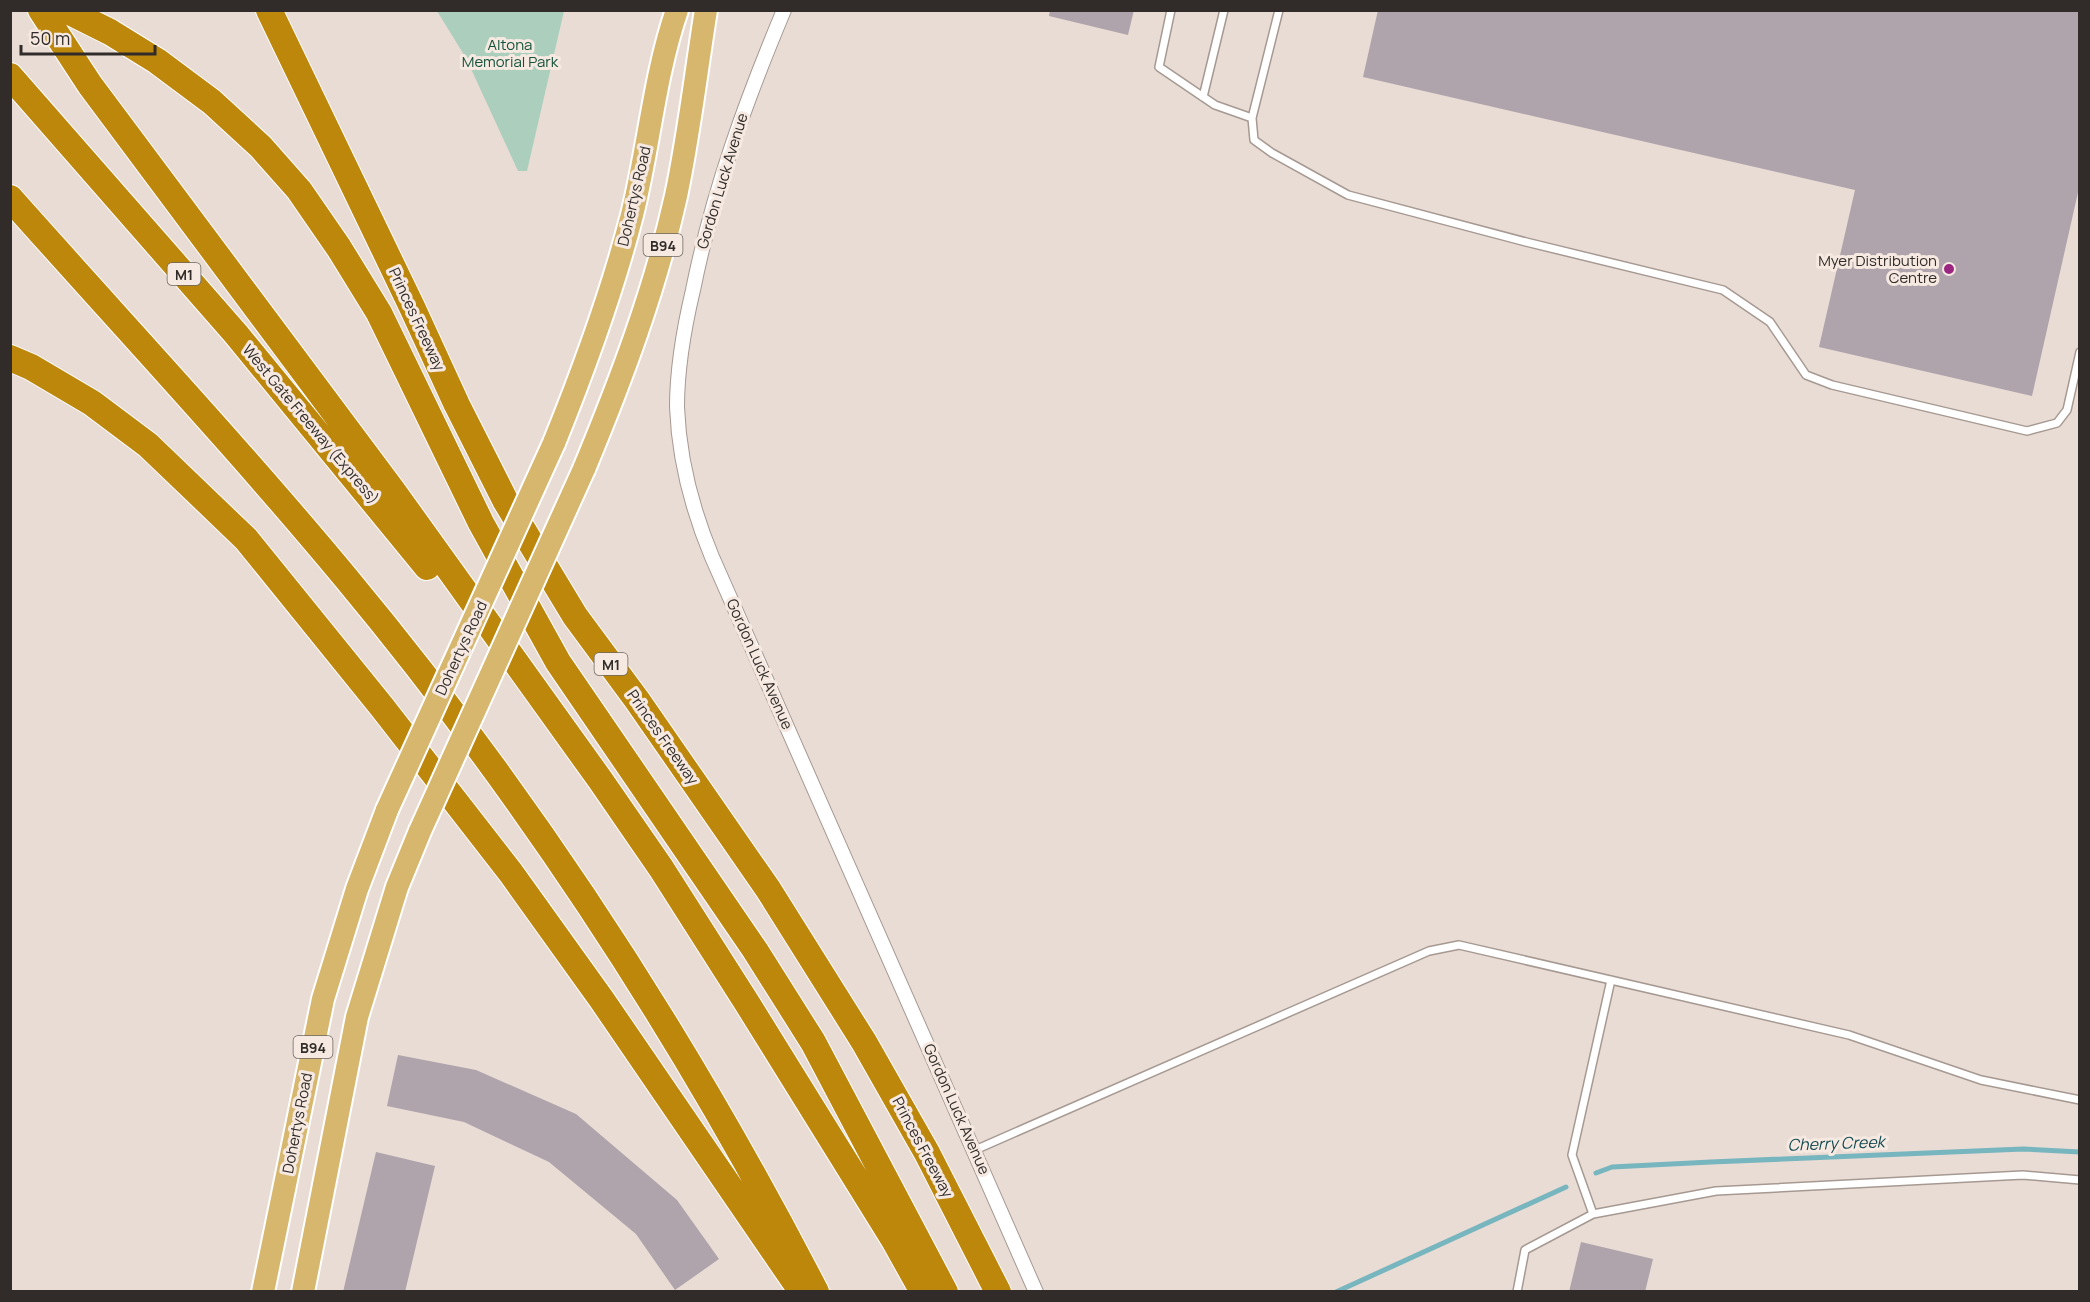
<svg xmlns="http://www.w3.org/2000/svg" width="2090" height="1302" font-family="Manrope,sans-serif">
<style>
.green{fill:#abcebd}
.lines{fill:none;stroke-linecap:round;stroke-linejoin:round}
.stream{stroke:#77b5bf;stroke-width:5}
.building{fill:#afa3ac}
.lane-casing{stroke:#a69992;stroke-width:10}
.street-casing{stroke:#a69992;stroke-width:16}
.primary-casing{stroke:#fff;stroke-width:26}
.highway-casing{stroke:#fff;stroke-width:28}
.lane{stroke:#fff;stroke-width:7}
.street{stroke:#fff;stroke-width:14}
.primary{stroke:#d7b76d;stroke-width:22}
.highway{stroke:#bd870c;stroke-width:26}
.primary-bridge-casing{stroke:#fff;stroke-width:26;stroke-linecap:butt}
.primary-bridge{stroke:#d7b76d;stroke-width:22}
.poi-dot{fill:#9a2682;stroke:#f6e9e1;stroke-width:2}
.labels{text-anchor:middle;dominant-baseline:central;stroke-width:6;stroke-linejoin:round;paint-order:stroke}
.shield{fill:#f6e9e1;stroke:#6c6560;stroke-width:1.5}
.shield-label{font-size:14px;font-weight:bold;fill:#312c29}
.park-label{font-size:15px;fill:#13533b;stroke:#f6e9e1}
.street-label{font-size:15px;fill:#312c29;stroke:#f6e9e1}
.poi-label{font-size:15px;fill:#312c29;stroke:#f6e9e1;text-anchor:end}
.water-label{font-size:16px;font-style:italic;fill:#114951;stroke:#f6e9e1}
</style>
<rect width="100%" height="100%" fill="#e9dcd4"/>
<!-- green -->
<path class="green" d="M 437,11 L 564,11 L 527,171 L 518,171 L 466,58 Z"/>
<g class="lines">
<!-- stream -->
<path class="stream" d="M 1596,1173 L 1612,1167 L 1711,1162 L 2023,1149 L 2080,1152
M 1336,1292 L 1566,1187"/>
</g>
<!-- building -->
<path class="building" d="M 1050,10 L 1134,10 L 1128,35 L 1049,16 Z
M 1378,10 L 2079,10 L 2079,188 L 2032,396 L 1819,347 L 1855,190 L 1363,77 Z
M 398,1055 L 476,1070 L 576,1114 L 677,1200 L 719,1259 L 675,1290 L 636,1234 L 549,1162 L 464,1122 L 387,1106 Z
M 376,1152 L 435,1166 L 405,1292 L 343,1292 Z
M 1581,1242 L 1653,1259 L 1645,1292 L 1569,1292 Z"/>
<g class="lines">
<defs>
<path id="lane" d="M 1171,10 L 1159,67 L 1215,105 L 1252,118 L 1279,10
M 1203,97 L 1224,10
M 1252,118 L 1254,140 L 1272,153 L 1348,195 L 1526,242 L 1723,290 L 1770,322 L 1806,375 L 1832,385 L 2027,431 L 2057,423 L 2067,410 L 2080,352
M 975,1150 L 1429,951 L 1459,945 L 1849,1035 L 1981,1080 L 2080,1100
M 1593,1214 L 1716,1191 L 2023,1175 L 2080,1180
M 1517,1292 L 1525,1250 L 1593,1214 L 1572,1155 L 1611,980"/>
<path id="street" d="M 784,10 C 745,103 713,191 693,290 C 684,328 677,368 677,407 C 679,459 692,509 712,557 L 1036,1292"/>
<path id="primary" d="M 554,443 C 584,369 612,293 632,215 C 649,147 654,77 677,10
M 584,469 C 621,380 655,290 676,196 C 689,135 696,72 706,10
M 263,1292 L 323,999 L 357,889 L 387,810
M 303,1292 L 357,1017 L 397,887 L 420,831"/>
<path id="highway" d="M 41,10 L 90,85 L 393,491 L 601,781 L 661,868 L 747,1003 L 894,1240 L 923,1292
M 66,10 L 110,32 L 157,61 L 212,102 L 261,147 L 299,190 L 339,248 L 379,313 L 481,523 L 558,662 L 755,950 L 813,1042 L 945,1292
M 269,10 L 412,307 L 457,405 L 505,500 L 575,616 L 637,700 L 768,889 L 864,1042 L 927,1153 L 998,1292
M 10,76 L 236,334 L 427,567
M 10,198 C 122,324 238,448 346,578 C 528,797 685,1038 816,1292
M 10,358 L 31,367 L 92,403 L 148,445 L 246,539 L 382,707 L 511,873 L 602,1000 L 795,1282"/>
</defs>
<!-- lane casing -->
<use href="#lane" class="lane-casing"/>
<!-- street casing -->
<use href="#street" class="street-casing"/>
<!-- primary casing -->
<use href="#primary" class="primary-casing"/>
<!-- highway casing -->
<use href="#highway" class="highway-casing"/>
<!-- lane -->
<use href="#lane" class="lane"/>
<!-- street -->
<use href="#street" class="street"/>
<!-- primary -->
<use href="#primary" class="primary"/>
<!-- highway -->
<use href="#highway" class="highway"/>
<defs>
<path id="primary-bridge" d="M 387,810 L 554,443
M 420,831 L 584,469"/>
</defs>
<!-- primary-bridge casing -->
<use href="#primary-bridge" class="primary-bridge-casing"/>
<!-- primary-bridge -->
<use href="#primary-bridge" class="primary-bridge"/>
</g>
<!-- markers -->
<circle class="poi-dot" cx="1949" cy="269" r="6"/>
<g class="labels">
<!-- shield labels -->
<g class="shield">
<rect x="643.5" y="234" width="39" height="22" rx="4.5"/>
<rect x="167.5" y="263" width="33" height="22" rx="4.5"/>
<rect x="594.5" y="653" width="33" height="22" rx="4.5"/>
<rect x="293.5" y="1036" width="39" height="22" rx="4.5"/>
</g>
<g class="shield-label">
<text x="663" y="245">B94</text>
<text x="184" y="274">M1</text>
<text x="611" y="664">M1</text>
<text x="313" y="1047">B94</text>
</g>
<!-- park labels -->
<g class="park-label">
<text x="510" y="44">Altona<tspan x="510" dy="17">Memorial Park</tspan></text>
</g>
<!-- street labels -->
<g class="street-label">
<text transform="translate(722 181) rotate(-73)">Gordon Luck Avenue</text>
<text transform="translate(634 196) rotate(-77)">Dohertys Road</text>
<text transform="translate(417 319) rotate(65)">Princes Freeway</text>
<text transform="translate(311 424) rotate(50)">West Gate Freeway (Express)</text>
<text transform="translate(461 648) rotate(-65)">Dohertys Road</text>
<text transform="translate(760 664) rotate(66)">Gordon Luck Avenue</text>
<text transform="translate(663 737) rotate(55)">Princes Freeway</text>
<text transform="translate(957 1109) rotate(66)">Gordon Luck Avenue</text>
<text transform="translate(297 1123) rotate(-79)">Dohertys Road</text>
<text transform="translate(923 1147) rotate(62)">Princes Freeway</text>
</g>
<!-- poi labels -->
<g class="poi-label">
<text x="1937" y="260">Myer Distribution<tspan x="1937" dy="17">Centre</tspan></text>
</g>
<!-- water labels -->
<g class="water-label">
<text transform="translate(1836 1143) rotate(-2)">Cherry Creek</text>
</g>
</g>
<!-- border -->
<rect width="2090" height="1302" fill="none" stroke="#312c29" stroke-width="24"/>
<!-- scale -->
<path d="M21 45v9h134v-9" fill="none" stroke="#312c29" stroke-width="3"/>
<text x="30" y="45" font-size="18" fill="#312c29" stroke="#f6e9e1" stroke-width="4.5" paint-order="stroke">50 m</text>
</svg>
